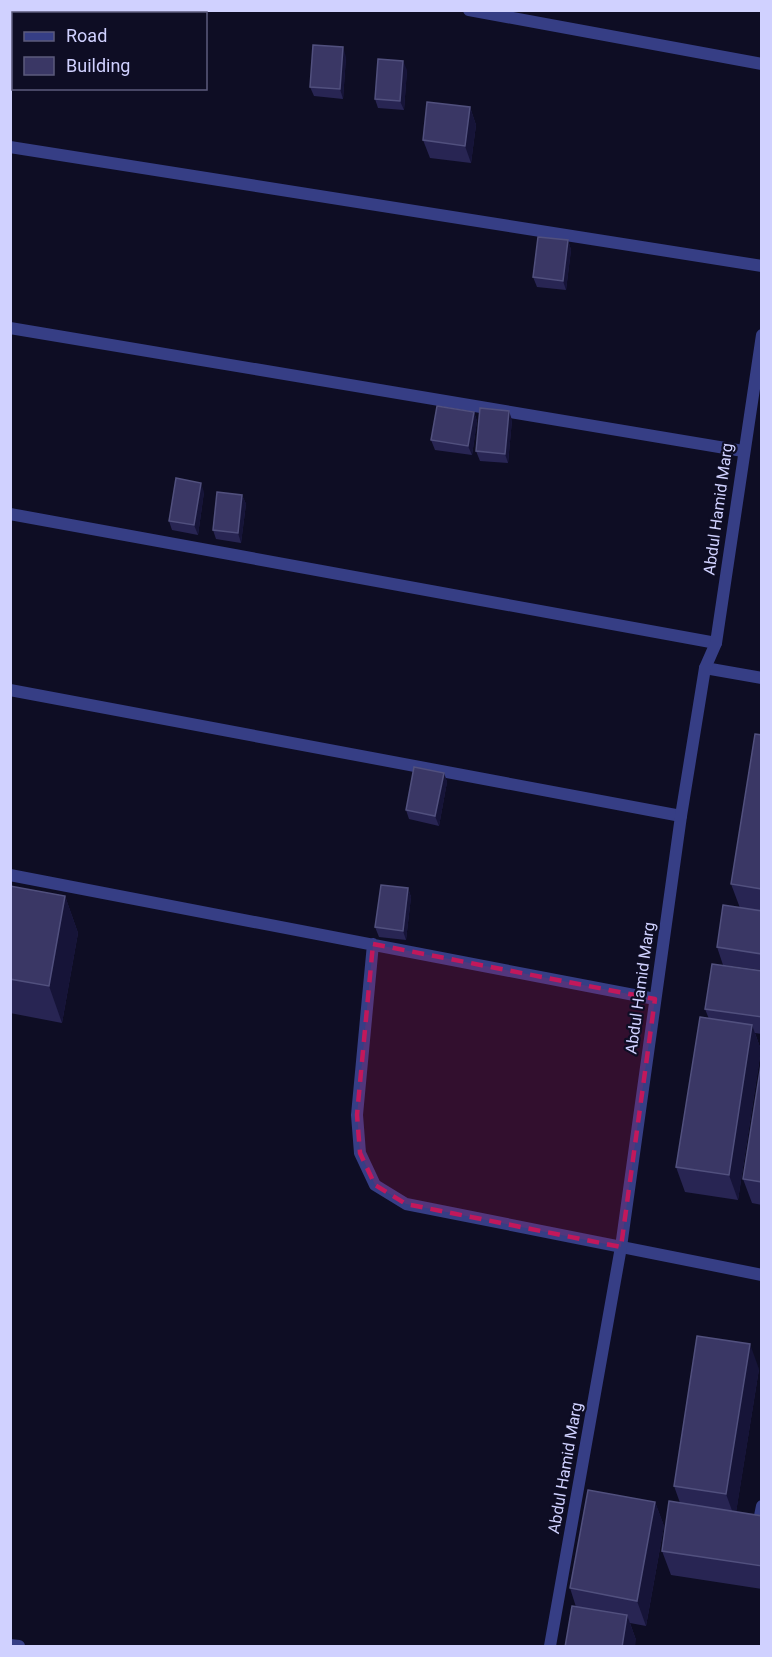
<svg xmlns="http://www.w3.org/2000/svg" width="772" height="1657" font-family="Roboto,sans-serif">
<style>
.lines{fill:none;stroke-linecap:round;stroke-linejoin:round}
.service{stroke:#363e85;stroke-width:12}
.minor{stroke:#363e85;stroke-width:12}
.tertiary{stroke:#363e85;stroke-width:12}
.wall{fill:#282553}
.shaded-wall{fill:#161438}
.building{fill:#3a3765;stroke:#51507e;stroke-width:1.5}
.marked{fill:#c2185b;fill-opacity:0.2;stroke:#c2185b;stroke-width:4.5;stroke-dasharray:12 8;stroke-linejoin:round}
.labels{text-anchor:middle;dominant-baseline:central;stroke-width:4.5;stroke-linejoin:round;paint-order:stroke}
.street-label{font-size:16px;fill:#d0d1ff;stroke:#0e0d24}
</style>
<rect width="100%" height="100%" fill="#0e0d24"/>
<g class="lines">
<!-- service -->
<path class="service" d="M 758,1526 L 762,1506"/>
<!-- minor -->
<path class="minor" d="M 10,147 L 762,266
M 10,328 L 743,451
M 10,514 L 716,643
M 705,668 L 762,678
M 10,690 L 681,816
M 10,875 L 655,999
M 373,944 L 357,1115 L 360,1153 L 375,1185 L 406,1204 L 762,1275
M 10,1645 L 19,1646"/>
<!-- tertiary -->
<path class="tertiary" d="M 469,10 L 762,64
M 550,1646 L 621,1247 L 681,816 L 705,668 L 716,643 L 762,335"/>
</g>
<!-- wall -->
<path class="wall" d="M 346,57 L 343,99 L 314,96 L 310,87 Z
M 407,70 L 404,110 L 378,108 L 375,99 Z
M 470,107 L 476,125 L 471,163 L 430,158 L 423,140 Z
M 568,240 L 571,250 L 566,290 L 537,287 L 533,277 Z
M 474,412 L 477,421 L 472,455 L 435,450 L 431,440 Z
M 512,420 L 508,463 L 480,461 L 476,451 Z
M 204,492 L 198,535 L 172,530 L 169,521 Z
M 242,495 L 246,504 L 241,543 L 216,539 L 213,530 Z
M 762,735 L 762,970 L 723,965 L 717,947 L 740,908 L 731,884 Z
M 444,773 L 447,782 L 439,826 L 409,819 L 406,810 Z
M 10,886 L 65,896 L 78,933 L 62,1023 L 10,1013 Z
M 408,888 L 411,897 L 406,940 L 379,937 L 375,927 Z
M 762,971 L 762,1034 L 755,1033 L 761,1050 L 738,1200 L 685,1192 L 676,1167 L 709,1019 L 705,1009 Z
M 762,1058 L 762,1205 L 752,1203 L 743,1179 Z
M 759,1369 L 736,1512 L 762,1516 L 762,1589 L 671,1575 L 662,1551 L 680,1503 L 674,1486 Z
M 655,1502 L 664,1526 L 646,1626 L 630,1623 L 636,1640 L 576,1607 L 570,1588 Z"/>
<!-- shaded-wall -->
<path class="shaded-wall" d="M 343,47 L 346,57 L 343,99 L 340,89 Z
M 403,61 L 407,70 L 404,110 L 400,101 Z
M 470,107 L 476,125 L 471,163 L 465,146 Z
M 568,240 L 571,250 L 566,290 L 563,281 Z
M 509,411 L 512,420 L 508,463 L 505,454 Z
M 474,412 L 477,421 L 472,455 L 468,446 Z
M 201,483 L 204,492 L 198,535 L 194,525 Z
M 242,495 L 246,504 L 241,543 L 238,533 Z
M 444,773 L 447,782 L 439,826 L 435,816 Z
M 408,888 L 411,897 L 406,940 L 403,931 Z
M 65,896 L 78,933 L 62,1023 L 49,986 Z
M 752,1025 L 761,1050 L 738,1200 L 729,1175 Z
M 750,1344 L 759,1369 L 735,1519 L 726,1494 Z
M 655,1502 L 664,1526 L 646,1626 L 637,1601 Z
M 627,1615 L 636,1640 L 635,1647 L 622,1647 Z"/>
<!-- building -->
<path class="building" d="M 313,45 L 343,47 L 340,89 L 310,87 Z
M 378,59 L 403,61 L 400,101 L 375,99 Z
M 427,102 L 470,107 L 465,146 L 423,140 Z
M 538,237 L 568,240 L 563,281 L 533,277 Z
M 437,406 L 474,412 L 468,446 L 431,440 Z
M 480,408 L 509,411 L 505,454 L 476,451 Z
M 176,478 L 201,483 L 194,525 L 169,521 Z
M 217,492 L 242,495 L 238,533 L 213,530 Z
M 755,734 L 762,735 L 762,889 L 731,884 Z
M 414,767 L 444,773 L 435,816 L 406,810 Z
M 381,885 L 408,888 L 403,931 L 375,927 Z
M 10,886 L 65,896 L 49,986 L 10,979 Z
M 723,905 L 762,911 L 762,954 L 717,947 Z
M 712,964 L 762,971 L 762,1017 L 705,1009 Z
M 700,1017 L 752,1025 L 729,1175 L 676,1167 Z
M 762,1058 L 762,1182 L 743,1179 Z
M 697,1336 L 750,1344 L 726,1494 L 674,1486 Z
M 588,1490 L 655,1502 L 637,1601 L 570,1588 Z
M 669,1501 L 762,1516 L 762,1566 L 662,1551 Z
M 572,1606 L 627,1615 L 622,1647 L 565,1647 Z"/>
<!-- marked area -->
<path class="marked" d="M 373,944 L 655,999 L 621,1247 L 406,1204 L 375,1185 L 360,1153 L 357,1115 Z"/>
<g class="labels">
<!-- street labels -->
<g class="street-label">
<text transform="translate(718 509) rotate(-82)">Abdul Hamid Marg</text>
<text transform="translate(640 988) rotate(-82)">Abdul Hamid Marg</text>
<text transform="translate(565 1468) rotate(-80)">Abdul Hamid Marg</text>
</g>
</g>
<!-- border -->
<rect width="772" height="1657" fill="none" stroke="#d0d1ff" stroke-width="24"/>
<!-- legend -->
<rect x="12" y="12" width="195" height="78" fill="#0e0d24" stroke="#5c5b7c" stroke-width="1.5"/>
<rect x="24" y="32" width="30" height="9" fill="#363e85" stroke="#5c5b7c" stroke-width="1.5"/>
<text x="66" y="42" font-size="18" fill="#d0d1ff">Road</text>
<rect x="24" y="57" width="30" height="18" fill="#3a3765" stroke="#5c5b7c" stroke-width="1.5"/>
<text x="66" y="72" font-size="18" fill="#d0d1ff">Building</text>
</svg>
